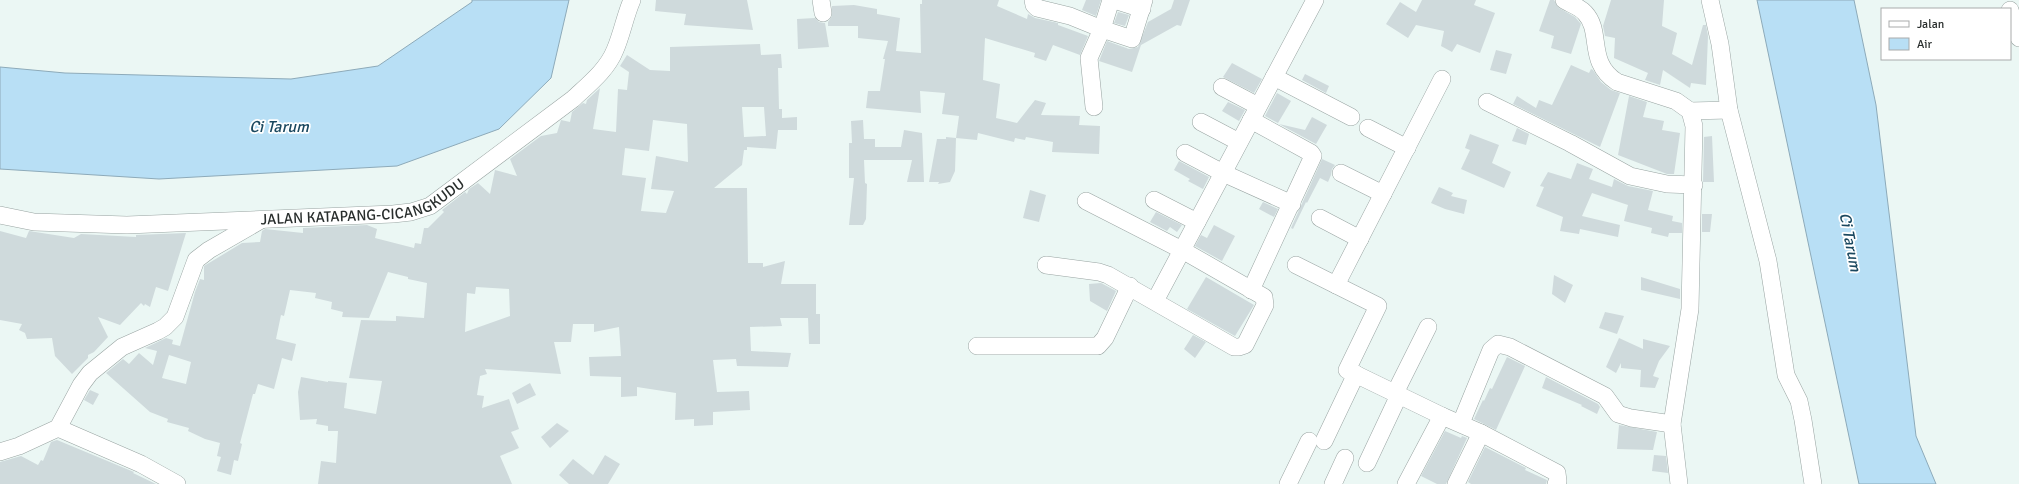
<svg xmlns="http://www.w3.org/2000/svg" width="2019" height="484" font-family="Signika,sans-serif">
<style>
.water{fill:#b8dff5;stroke:#8daab9}
.building{fill:#cfdadc;fill-rule:evenodd}
.lines{fill:none;stroke-linecap:round;stroke-linejoin:round}
.minor-casing{stroke:#99a4a2;stroke-width:18}
.minor{stroke:#fff;stroke-width:17}
.labels{text-anchor:middle;dominant-baseline:central;stroke-width:3.5;stroke-linejoin:round;paint-order:stroke}
.street-label{font-size:15px;fill:#292e2d;stroke:#fff}
.water-label{font-size:16px;font-style:italic;fill:#1a485f;stroke:#fff}
</style>
<rect width="100%" height="100%" fill="#ebf7f4"/>
<!-- water -->
<path class="water" d="M 472,0 L 569,0 L 551,78 L 499,129 L 397,166 L 159,179 L 0,169 L 0,67 L 65,73 L 291,79 L 378,66 L 472,2 Z
M 1757,0 L 1854,0 L 1876,105 L 1916,436 L 1936,484 L 1859,484 Z"/>
<!-- building -->
<path class="building" d="M 656,0 L 747,0 L 753,30 L 684,25 L 686,14 L 655,11 Z
M 922,0 L 999,0 L 997,6 L 1027,19 L 1028,14 L 1035,18 L 1058,23 L 1058,25 L 1088,36 L 1080,55 L 1053,45 L 1046,61 L 1034,57 L 1035,53 L 985,38 L 983,80 L 1000,84 L 996,118 L 1017,123 L 1035,100 L 1046,103 L 1041,115 L 1080,116 L 1079,125 L 1100,126 L 1099,154 L 1052,152 L 1053,142 L 1026,137 L 1025,140 L 1015,138 L 1014,142 L 978,133 L 977,140 L 956,138 L 959,116 L 942,114 L 945,93 L 920,91 L 921,113 L 866,108 L 868,91 L 880,91 L 885,59 L 883,59 L 888,41 L 858,38 L 858,26 L 828,26 L 828,22 L 832,16 L 832,6 L 854,5 L 877,9 L 877,14 L 900,18 L 896,51 L 921,53 L 920,4 L 922,4 Z
M 1086,0 L 1101,0 L 1096,16 L 1082,10 Z
M 1174,0 L 1190,0 L 1181,26 L 1177,25 L 1141,45 L 1132,72 L 1099,61 L 1107,41 L 1129,49 L 1138,47 L 1148,22 L 1171,9 Z
M 1422,0 L 1476,0 L 1474,5 L 1495,13 L 1480,53 L 1457,44 L 1452,52 L 1441,46 L 1444,31 L 1416,25 L 1408,38 L 1386,24 L 1400,2 L 1416,12 Z
M 1550,0 L 1554,0 L 1559,8 L 1575,17 L 1581,24 L 1571,54 L 1551,48 L 1554,36 L 1539,31 Z
M 1611,0 L 1664,0 L 1662,26 L 1677,33 L 1672,54 L 1692,65 L 1703,25 L 1706,25 L 1708,36 L 1706,85 L 1691,83 L 1690,88 L 1663,70 L 1660,85 L 1645,80 L 1648,73 L 1614,58 L 1615,38 L 1605,36 L 1603,26 Z
M 1118,12 L 1129,15 L 1125,26 L 1114,23 Z
M 815,18 L 819,22 L 825,23 L 829,47 L 798,49 L 797,19 Z
M 760,44 L 761,55 L 781,54 L 782,68 L 778,68 L 779,109 L 782,109 L 782,118 L 797,117 L 797,130 L 778,130 L 776,149 L 747,147 L 747,150 L 744,150 L 742,165 L 714,188 L 747,188 L 748,263 L 763,263 L 763,267 L 785,261 L 781,284 L 816,284 L 816,314 L 820,314 L 820,344 L 809,344 L 808,318 L 780,318 L 782,326 L 750,327 L 751,351 L 791,353 L 788,367 L 737,366 L 736,359 L 713,360 L 717,392 L 749,391 L 750,410 L 713,412 L 713,425 L 694,426 L 694,419 L 675,420 L 676,393 L 637,387 L 637,396 L 621,397 L 621,377 L 590,376 L 589,357 L 621,356 L 619,327 L 594,332 L 594,324 L 573,324 L 571,342 L 554,342 L 561,374 L 485,369 L 487,374 L 480,376 L 477,395 L 484,396 L 482,408 L 509,399 L 519,429 L 511,432 L 519,448 L 500,456 L 512,484 L 318,484 L 321,461 L 336,463 L 338,431 L 328,431 L 328,426 L 316,424 L 317,419 L 300,420 L 298,392 L 301,377 L 328,382 L 328,381 L 347,383 L 344,408 L 376,414 L 382,381 L 349,378 L 361,320 L 396,321 L 396,316 L 424,318 L 427,283 L 408,279 L 408,277 L 388,272 L 369,318 L 342,317 L 343,312 L 331,309 L 332,302 L 315,298 L 316,293 L 290,290 L 284,316 L 281,315 L 276,339 L 296,344 L 292,361 L 282,358 L 274,389 L 258,384 L 255,394 L 253,394 L 240,443 L 242,444 L 238,461 L 234,460 L 231,475 L 217,471 L 221,457 L 217,456 L 220,443 L 205,439 L 188,431 L 189,428 L 167,422 L 168,419 L 150,412 L 106,373 L 123,359 L 129,364 L 139,353 L 153,365 L 157,351 L 145,348 L 166,338 L 173,340 L 172,344 L 180,346 L 195,292 L 200,279 L 204,280 L 204,266 L 242,243 L 260,242 L 262,231 L 265,229 L 303,233 L 303,228 L 367,225 L 377,229 L 375,238 L 414,248 L 415,243 L 421,244 L 424,228 L 428,228 L 444,212 L 442,210 L 465,192 L 467,194 L 469,189 L 478,183 L 490,194 L 495,170 L 517,176 L 510,159 L 541,136 L 557,133 L 561,120 L 570,122 L 572,112 L 583,103 L 586,104 L 587,100 L 600,88 L 593,129 L 616,132 L 618,89 L 627,90 L 629,72 L 620,66 L 627,55 L 650,70 L 670,71 L 670,47 ZM 742,107 L 764,107 L 766,136 L 744,137 ZM 653,120 L 687,124 L 688,162 L 656,156 L 651,189 L 674,191 L 666,213 L 641,211 L 646,178 L 622,175 L 625,148 L 649,151 ZM 476,287 L 509,289 L 510,316 L 465,332 L 467,293 L 475,294 ZM 169,355 L 191,362 L 186,384 L 162,378 Z
M 1496,50 L 1512,54 L 1506,74 L 1490,70 Z
M 1232,63 L 1262,79 L 1254,93 L 1223,77 Z
M 1571,65 L 1589,73 L 1591,69 L 1593,70 L 1601,82 L 1611,90 L 1620,93 L 1600,147 L 1513,104 L 1517,96 L 1536,108 L 1539,100 L 1552,105 Z
M 1305,74 L 1329,86 L 1326,93 L 1302,80 Z
M 1277,93 L 1291,101 L 1278,123 L 1265,116 Z
M 1629,96 L 1647,102 L 1643,117 L 1664,121 L 1662,130 L 1680,133 L 1674,174 L 1667,174 L 1618,155 Z
M 1228,102 L 1245,110 L 1239,121 L 1222,111 Z
M 1312,117 L 1327,125 L 1316,144 L 1279,124 L 1305,130 Z
M 863,120 L 864,139 L 875,139 L 875,147 L 901,147 L 904,130 L 922,133 L 924,182 L 907,182 L 912,160 L 864,160 L 865,183 L 867,184 L 866,219 L 863,225 L 849,225 L 854,178 L 849,178 L 849,143 L 852,143 L 851,121 Z
M 1517,128 L 1529,134 L 1526,145 L 1512,141 Z
M 1470,134 L 1499,145 L 1492,163 L 1511,172 L 1504,188 L 1461,169 L 1470,150 L 1465,148 Z
M 1712,136 L 1714,182 L 1703,182 L 1704,137 Z
M 946,137 L 956,138 L 955,171 L 950,182 L 938,184 L 939,182 L 929,182 L 937,139 L 946,139 Z
M 1322,159 L 1335,165 L 1332,169 L 1331,175 L 1328,182 L 1320,178 L 1307,203 L 1306,202 L 1293,229 L 1291,228 Z
M 1179,161 L 1209,177 L 1203,189 L 1188,181 L 1190,179 L 1174,170 Z
M 1577,163 L 1593,169 L 1589,179 L 1612,187 L 1614,179 L 1628,186 L 1653,191 L 1648,210 L 1673,216 L 1672,221 L 1682,223 L 1682,233 L 1669,233 L 1668,237 L 1651,233 L 1652,228 L 1624,221 L 1628,205 L 1592,193 L 1582,216 L 1620,225 L 1618,237 L 1580,229 L 1579,234 L 1560,231 L 1563,217 L 1536,206 L 1544,187 L 1540,186 L 1548,172 L 1571,179 Z
M 1439,187 L 1453,193 L 1451,196 L 1467,200 L 1464,214 L 1445,209 L 1431,203 Z
M 1030,190 L 1046,195 L 1039,222 L 1023,218 Z
M 1263,202 L 1278,209 L 1274,217 L 1259,209 Z
M 1156,212 L 1182,225 L 1177,232 L 1170,227 L 1167,231 L 1150,222 Z
M 1702,214 L 1712,214 L 1710,232 L 1702,232 Z
M 1214,225 L 1235,236 L 1222,261 L 1195,246 L 1201,235 L 1207,238 Z
M 0,231 L 26,238 L 29,231 L 74,238 L 81,234 L 136,237 L 136,235 L 186,233 L 168,291 L 156,287 L 150,307 L 145,304 L 144,306 L 141,303 L 120,325 L 98,317 L 108,337 L 94,352 L 88,355 L 88,358 L 72,374 L 55,356 L 52,338 L 27,339 L 25,333 L 19,330 L 22,324 L 0,320 Z
M 1554,275 L 1573,285 L 1565,303 L 1552,294 Z
M 1206,277 L 1254,305 L 1235,336 L 1187,309 Z
M 1641,277 L 1680,289 L 1680,299 L 1641,290 Z
M 1101,283 L 1116,291 L 1107,311 L 1090,301 L 1089,284 Z
M 1605,312 L 1624,316 L 1617,334 L 1599,328 Z
M 1193,335 L 1206,342 L 1195,358 L 1184,349 Z
M 1619,338 L 1643,349 L 1643,339 L 1670,346 L 1659,361 L 1653,376 L 1659,378 L 1655,388 L 1640,387 L 1641,370 L 1621,368 L 1621,363 L 1616,373 L 1606,367 Z
M 1507,357 L 1525,366 L 1496,430 L 1474,419 L 1483,400 L 1484,401 L 1490,388 L 1492,389 Z
M 1546,377 L 1598,404 L 1600,407 L 1597,414 L 1581,406 L 1582,405 L 1542,388 Z
M 530,383 L 536,395 L 517,404 L 512,393 Z
M 90,390 L 99,394 L 93,405 L 84,400 Z
M 557,423 L 569,431 L 550,448 L 541,437 Z
M 1619,425 L 1657,432 L 1653,450 L 1617,449 Z
M 1445,431 L 1461,438 L 1462,436 L 1467,438 L 1446,484 L 1437,484 L 1421,476 Z
M 57,440 L 134,472 L 133,473 L 156,484 L 0,484 L 0,462 L 21,456 L 38,465 L 41,460 L 43,461 L 51,442 Z
M 1485,447 L 1526,468 L 1525,470 L 1547,480 L 1546,484 L 1471,484 L 1468,482 Z
M 605,455 L 620,464 L 608,484 L 569,484 L 559,475 L 573,459 L 593,475 Z
M 1654,455 L 1666,456 L 1668,473 L 1652,471 Z"/>
<g class="lines">
<defs>
<g id="minor">
<path d="M 821,0 L 823,13"/>
<path d="M 1033,0 L 1034,5 L 1037,8 L 1070,16 L 1102,29 L 1089,58 L 1094,107"/>
<path d="M 1111,0 L 1102,29 L 1132,39 L 1144,0"/>
<path d="M 1114,0 L 1142,9"/>
<path d="M 1564,0 C 1570,4 1580,7 1585,13 C 1603,32 1586,62 1617,82 L 1676,101 L 1690,111 L 1694,126 L 1690,309 L 1672,424 L 1679,484"/>
<path d="M 1710,0 L 1720,44 L 1729,110 L 1768,261 L 1786,375 L 1799,401 L 1803,420 L 1813,484"/>
<path d="M 2010,10 L 2019,38"/>
<path d="M 1274,77 L 1351,117"/>
<path d="M 1222,87 L 1258,106"/>
<path d="M 1487,102 L 1570,143 L 1630,176 L 1667,184 L 1694,185"/>
<path d="M 1690,111 L 1729,110"/>
<path d="M 1201,122 L 1239,142"/>
<path d="M 1368,128 L 1407,148"/>
<path d="M 1185,153 L 1223,173 L 1292,204"/>
<path d="M 1341,173 L 1383,194"/>
<path d="M 1154,200 L 1197,222"/>
<path id="s1" d="M 0,215 L 34,222 L 127,225 L 393,214 L 411,212 L 430,206 L 573,99 C 589,84 607,70 615,50 C 622,34 625,16 632,0"/>
<path d="M 1320,218 L 1360,239"/>
<path d="M 1046,265 L 1099,272 L 1108,275 L 1234,347 L 1239,347 L 1245,345 L 1265,305 L 1264,297 L 1182,250 L 1086,201"/>
<path d="M 1296,265 L 1378,306 L 1347,370 L 1442,416"/>
<path d="M 1336,285 L 1442,79"/>
<path d="M 1251,290 L 1313,156 L 1311,153 L 1251,120"/>
<path d="M 1155,301 L 1315,0"/>
<path d="M 977,346 L 1098,346 L 1105,338 L 1130,286"/>
<path d="M 1395,393 L 1428,327"/>
<path d="M 1461,423 L 1491,350 L 1498,344 L 1510,347 L 1605,396 L 1618,414 L 1631,418 L 1672,424"/>
<path d="M 58,428 L 141,464 L 177,484"/>
<path d="M 1481,433 L 1557,473 L 1558,481 L 1556,484"/>
<path d="M 1324,441 L 1356,374"/>
<path d="M 0,452 L 19,446 L 58,428 L 81,385 L 90,373 L 122,347 L 158,331 L 165,327 L 175,317 L 196,260 L 209,250 L 261,220"/>
<path d="M 1367,463 L 1399,395"/>
<path d="M 1288,484 L 1309,441"/>
<path d="M 1333,484 L 1345,458"/>
<path d="M 1406,484 L 1442,416 L 1481,433 L 1456,484"/>
</g>
</defs>
<!-- minor casing -->
<use href="#minor" class="minor-casing"/>
<!-- minor -->
<use href="#minor" class="minor"/>
</g>
<g class="labels">
<!-- street labels -->
<g class="street-label">
<text stroke="none"><textPath href="#s1" startOffset="367">JALAN KATAPANG-CICANGKUDU</textPath></text>
</g>
<!-- water labels -->
<g class="water-label">
<text x="279" y="127">Ci Tarum</text>
<text transform="translate(1850 242) rotate(79)">Ci Tarum</text>
</g>
</g>
<!-- legend -->
<rect x="1881" y="8" width="130" height="52" fill="#ffffff" stroke="#a9abab"/>
<rect x="1889" y="21" width="20" height="6" fill="#ffffff" stroke="#a9abab"/>
<text x="1917" y="28" font-size="12" fill="#292e2d">Jalan</text>
<rect x="1889" y="38" width="20" height="12" fill="#b8dff5" stroke="#a9abab"/>
<text x="1917" y="48" font-size="12" fill="#292e2d">Air</text>
</svg>
